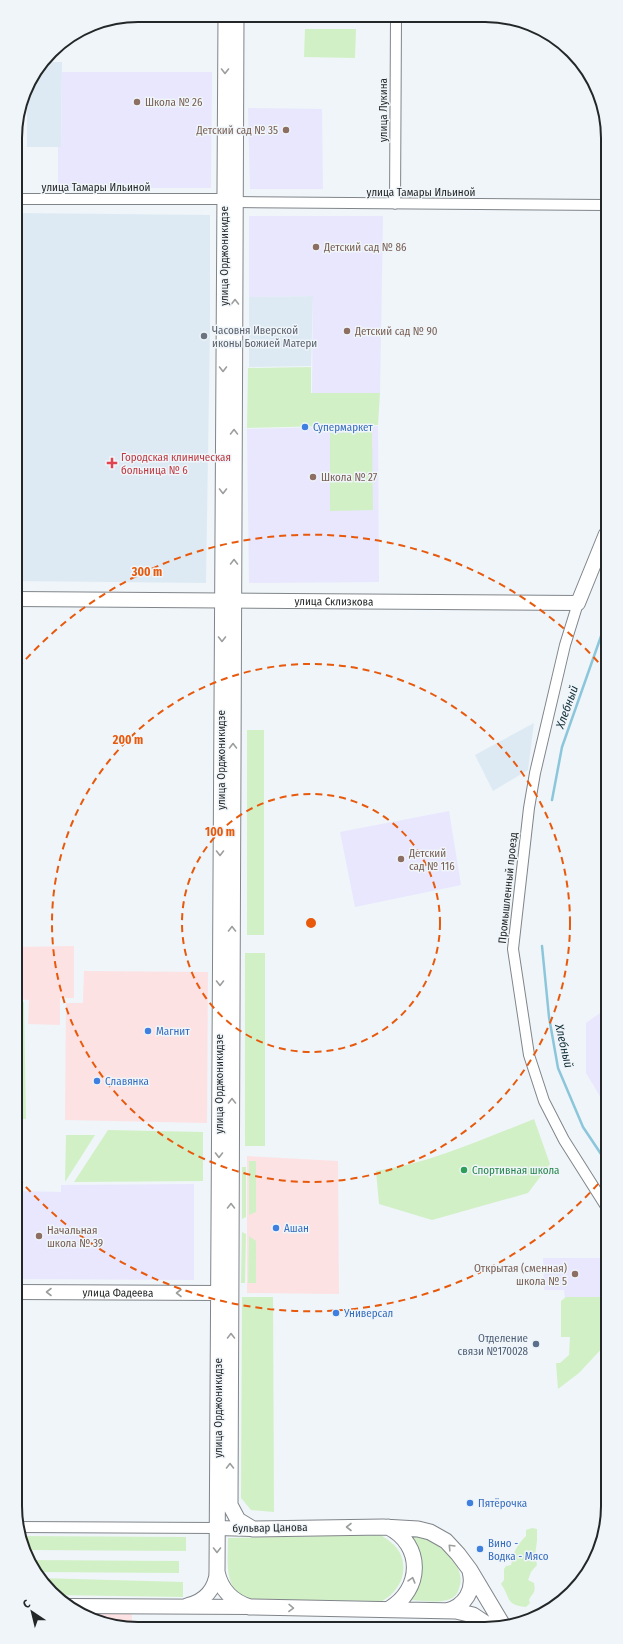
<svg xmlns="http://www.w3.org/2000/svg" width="623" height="1644" font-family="'Fira Sans Condensed',sans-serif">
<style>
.commercial{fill:#fde2e4}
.built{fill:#ddeaf4}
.education{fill:#e9e7fd}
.green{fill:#d2f0c6}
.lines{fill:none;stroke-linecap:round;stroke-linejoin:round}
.stream{stroke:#8cc6db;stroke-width:2.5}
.street-casing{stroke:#80858a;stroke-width:12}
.secondary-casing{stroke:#80858a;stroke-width:16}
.primary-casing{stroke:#80858a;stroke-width:17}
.street{stroke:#fff;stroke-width:10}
.secondary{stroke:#fff;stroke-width:14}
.primary{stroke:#fff;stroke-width:15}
.oneway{stroke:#9c9e9e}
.ring{fill:none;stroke:#e8590c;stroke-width:2;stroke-dasharray:7 5}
.education-dot{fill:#8d6e63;stroke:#eff5f9;stroke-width:1.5}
.worship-dot{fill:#6b7280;stroke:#eff5f9;stroke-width:1.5}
.shop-dot{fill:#3f7fe0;stroke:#eff5f9;stroke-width:1.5}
.health-dot{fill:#e0444e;stroke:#eff5f9;stroke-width:1.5}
.leisure-dot{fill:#2e9e5b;stroke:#eff5f9;stroke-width:1.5}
.service-dot{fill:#5c6f8a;stroke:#eff5f9;stroke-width:1.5}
.labels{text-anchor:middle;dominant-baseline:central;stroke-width:3;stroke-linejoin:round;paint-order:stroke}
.education-label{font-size:11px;fill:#785e54;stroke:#eff5f9;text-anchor:start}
.street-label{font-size:11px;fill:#242728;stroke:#eff5f9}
.worship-label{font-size:11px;fill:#5b616d;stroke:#eff5f9;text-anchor:start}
.shop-label{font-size:11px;fill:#366cbe;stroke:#eff5f9;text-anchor:start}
.health-label{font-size:11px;fill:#be3a42;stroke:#eff5f9;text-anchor:start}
.leisure-label{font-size:11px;fill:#27864d;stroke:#eff5f9;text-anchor:start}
.service-label{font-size:11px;fill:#4e5e75;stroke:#eff5f9;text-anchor:end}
.water-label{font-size:12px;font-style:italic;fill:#112e37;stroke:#eff5f9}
.rim{fill:none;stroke:#242728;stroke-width:2}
.centre{fill:#e8590c;stroke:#eff5f9;stroke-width:2}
.ring-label{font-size:12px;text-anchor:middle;font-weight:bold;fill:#e8590c;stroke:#eff5f9;stroke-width:3;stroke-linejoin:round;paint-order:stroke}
</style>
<rect width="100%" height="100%" fill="#eff5f9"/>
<!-- commercial -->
<path class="commercial" d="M 74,946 L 74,998 L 60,998 L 60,1025 L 28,1024 L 29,1000 L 17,999 L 17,947 Z
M 84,971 L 208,972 L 207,1123 L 65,1120 L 66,1003 L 83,1003 Z
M 247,1156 L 338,1161 L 339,1294 L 247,1293 Z
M 80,1614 L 132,1614 L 132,1627 L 114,1627 Z"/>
<!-- built -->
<path class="built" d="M 44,62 L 62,62 L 61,147 L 27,147 L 27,87 L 28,83 Z
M 15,213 L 210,215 L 210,329 L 206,583 L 16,581 Z
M 313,296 L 311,366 L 249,367 L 249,297 Z
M 534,723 L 528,770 L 493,791 L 475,755 Z"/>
<!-- education -->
<path class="education" d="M 62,72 L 212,72 L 211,188 L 58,188 L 58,147 L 61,147 Z
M 248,108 L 322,109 L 323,189 L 250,189 Z
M 249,216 L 383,216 L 380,393 L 312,393 L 313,296 L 249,297 Z
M 378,426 L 379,582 L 249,583 L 247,429 Z
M 449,811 L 461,885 L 355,907 L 340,832 Z
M 607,1008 L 607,1108 L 586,1073 L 586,1023 Z
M 194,1184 L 194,1280 L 17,1279 L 17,1191 L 61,1192 L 61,1185 Z
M 543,1258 L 607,1258 L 607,1299 L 565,1299 L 564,1290 L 544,1290 Z"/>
<!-- green -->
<path class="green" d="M 305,29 L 356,29 L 355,58 L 304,57 Z
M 311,367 L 311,393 L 380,393 L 378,425 L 247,428 L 248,368 Z
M 372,432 L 373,510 L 330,511 L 330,433 Z
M 247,730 L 264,730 L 264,935 L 247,935 Z
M 245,953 L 265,953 L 265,1146 L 245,1146 Z
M 17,1001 L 24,1002 L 26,1119 L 17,1119 Z
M 534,1119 L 550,1164 L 528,1193 L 432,1220 L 379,1204 L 376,1171 C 431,1163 483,1139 534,1119 Z
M 108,1130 L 203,1132 L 203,1181 L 74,1182 Z
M 66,1135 L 95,1135 L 65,1182 Z
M 249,1161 L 256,1161 L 256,1212 L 249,1215 Z
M 242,1167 L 246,1167 L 246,1217 L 242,1219 Z
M 242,1232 L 246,1234 L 245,1283 L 241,1283 Z
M 249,1236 L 256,1241 L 256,1283 L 248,1283 Z
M 242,1297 L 273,1297 L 274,1512 L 251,1510 L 241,1498 Z
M 566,1297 L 607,1297 L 607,1343 L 579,1373 L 558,1389 L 556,1363 L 560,1363 L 569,1355 L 570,1337 L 561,1337 L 561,1301 Z
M 532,1528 L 537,1529 L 537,1541 L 535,1555 L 537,1565 L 531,1572 L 528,1580 L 534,1583 C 536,1594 533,1592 529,1600 L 530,1603 L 526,1607 C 505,1605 511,1598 501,1584 L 504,1580 L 504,1569 L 506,1566 L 511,1565 C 514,1551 516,1546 526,1536 L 526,1530 Z
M 381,1535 C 388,1540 396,1545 400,1553 C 409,1572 399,1592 382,1601 L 248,1600 C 223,1589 228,1561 228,1538 Z
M 20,1536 L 186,1537 L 186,1551 L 25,1550 Z
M 408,1536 C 416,1536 422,1537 429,1540 C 444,1548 467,1569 459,1588 C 458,1593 455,1597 450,1599 C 438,1604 420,1600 407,1600 Z
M 28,1560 L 179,1561 L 179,1573 L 35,1572 Z
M 40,1578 L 183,1582 L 183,1597 L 53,1595 Z"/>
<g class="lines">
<!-- stream -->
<path class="stream" d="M 552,800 L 562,747 L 606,622
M 542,946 L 549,1017 L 558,1068 L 583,1127 L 607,1163"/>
<defs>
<path id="street" d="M 15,199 L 224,199
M 235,202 L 606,205
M 395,204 L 396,17
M 578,603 L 565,645 L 535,773 L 529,808 L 513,949 L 529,1055 L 544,1101 L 564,1140 L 607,1208
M 17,1527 L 217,1528"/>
<g id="secondary">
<path id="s1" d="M 16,599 L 578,603 L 606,534"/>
<path id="s2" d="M 17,1292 L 218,1293"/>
<path d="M 217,1528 L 253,1529"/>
<path d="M 188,1605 C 205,1601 215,1589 217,1572"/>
<path d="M 69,1606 L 252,1607"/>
</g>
<path id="primary" d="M 226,16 L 217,1572 C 221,1590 233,1602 250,1607 L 456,1611 L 473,1615 L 491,1627
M 236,16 L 230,1505 L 238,1520 L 253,1529 L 383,1527 L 418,1529 L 430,1532 L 446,1541 L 458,1554 L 470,1570 L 504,1627
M 388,1527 C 424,1545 422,1590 389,1609
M 447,1611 C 465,1606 475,1590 470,1571"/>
</defs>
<!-- street casing -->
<use href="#street" class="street-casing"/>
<!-- secondary casing -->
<use href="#secondary" class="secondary-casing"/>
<!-- primary casing -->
<use href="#primary" class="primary-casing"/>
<!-- street -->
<use href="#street" class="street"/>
<!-- secondary -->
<use href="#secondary" class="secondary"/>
<!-- primary -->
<use href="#primary" class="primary"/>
</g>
<!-- one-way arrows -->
<defs><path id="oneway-chevron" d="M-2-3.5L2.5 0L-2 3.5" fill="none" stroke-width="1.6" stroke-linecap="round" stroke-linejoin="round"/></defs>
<g class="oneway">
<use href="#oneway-chevron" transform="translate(225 71) rotate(90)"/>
<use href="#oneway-chevron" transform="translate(235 302) rotate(-90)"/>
<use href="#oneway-chevron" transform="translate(223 369) rotate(90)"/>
<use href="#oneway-chevron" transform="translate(234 432) rotate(-90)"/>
<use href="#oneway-chevron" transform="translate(223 491) rotate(90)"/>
<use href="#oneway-chevron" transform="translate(234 562) rotate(-90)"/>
<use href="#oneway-chevron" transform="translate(222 639) rotate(90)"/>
<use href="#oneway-chevron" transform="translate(233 746) rotate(-90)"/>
<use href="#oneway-chevron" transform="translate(220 853) rotate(90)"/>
<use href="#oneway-chevron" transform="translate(232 929) rotate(-90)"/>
<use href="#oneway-chevron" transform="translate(220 983) rotate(90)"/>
<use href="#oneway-chevron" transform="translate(232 1101) rotate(-90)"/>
<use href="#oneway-chevron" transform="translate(219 1155) rotate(90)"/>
<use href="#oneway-chevron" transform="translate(231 1206) rotate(-90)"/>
<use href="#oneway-chevron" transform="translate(49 1292) rotate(-180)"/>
<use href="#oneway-chevron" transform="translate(179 1293) rotate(-180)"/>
<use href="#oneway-chevron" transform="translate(231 1336) rotate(-90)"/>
<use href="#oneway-chevron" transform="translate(230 1466) rotate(-90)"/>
<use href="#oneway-chevron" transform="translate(349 1527) rotate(180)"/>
<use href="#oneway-chevron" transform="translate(451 1547) rotate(-134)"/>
<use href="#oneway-chevron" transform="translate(217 1550) rotate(90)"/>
<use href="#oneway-chevron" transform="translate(412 1580) rotate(-74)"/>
<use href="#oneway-chevron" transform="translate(291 1608) rotate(1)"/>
</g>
<!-- distance rings -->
<g class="ring">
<circle cx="311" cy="923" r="129"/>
<circle cx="311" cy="923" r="259"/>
<path d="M606 1175A388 388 0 0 1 18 1178M18 668A388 388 0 0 1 606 671"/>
</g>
<!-- markers -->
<g class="education-dot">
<circle cx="137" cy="102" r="4"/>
<circle cx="286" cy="130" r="4"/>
<circle cx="316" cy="247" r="4"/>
<circle cx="347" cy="331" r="4"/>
<circle cx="313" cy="477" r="4"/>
<circle cx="401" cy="859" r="4"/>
<circle cx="39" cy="1236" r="4"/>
<circle cx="575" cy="1274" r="4"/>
</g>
<circle class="worship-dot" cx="204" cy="336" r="4"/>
<g class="shop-dot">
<circle cx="305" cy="427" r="4"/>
<circle cx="148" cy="1031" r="4"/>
<circle cx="97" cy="1081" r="4"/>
<circle cx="276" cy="1228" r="4"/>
<circle cx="336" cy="1313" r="4"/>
<circle cx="470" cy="1503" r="4"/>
<circle cx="480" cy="1549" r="4"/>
</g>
<path class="health-dot" d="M110 457h4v4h4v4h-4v4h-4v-4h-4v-4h4z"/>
<circle class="leisure-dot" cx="464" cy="1170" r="4"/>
<circle class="service-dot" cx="536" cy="1344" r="4"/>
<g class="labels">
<!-- education labels -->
<g class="education-label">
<text x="145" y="102">Школа № 26</text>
<text x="278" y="130" text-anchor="end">Детский сад № 35</text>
<text x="324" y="247">Детский сад № 86</text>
<text x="355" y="331">Детский сад № 90</text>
<text x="321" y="477">Школа № 27</text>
<text x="409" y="853">Детский<tspan x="409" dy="13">сад № 116</tspan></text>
<text x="47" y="1230">Начальная<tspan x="47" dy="13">школа № 39</tspan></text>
<text x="567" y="1268" text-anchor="end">Открытая (сменная)<tspan x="567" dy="13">школа № 5</tspan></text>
</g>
<!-- street labels -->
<g class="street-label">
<text transform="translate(383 110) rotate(-90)">улица Лукина</text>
<text x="96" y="187">улица Тамары Ильиной</text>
<text x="421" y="192">улица Тамары Ильиной</text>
<text transform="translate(224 256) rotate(-90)">улица Орджоникидзе</text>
<text stroke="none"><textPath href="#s1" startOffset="318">улица Склизкова</textPath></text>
<text transform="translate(221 760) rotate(-90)">улица Орджоникидзе</text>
<text transform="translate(508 888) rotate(-84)">Промышленный проезд</text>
<text transform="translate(219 1084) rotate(-90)">улица Орджоникидзе</text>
<text stroke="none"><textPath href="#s2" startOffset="101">улица Фадеева</textPath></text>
<text transform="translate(218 1408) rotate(-90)">улица Орджоникидзе</text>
<text transform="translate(270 1528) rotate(-1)">бульвар Цанова</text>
</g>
<!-- worship labels -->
<g class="worship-label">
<text x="212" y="330">Часовня Иверской<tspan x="212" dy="13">иконы Божией Матери</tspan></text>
</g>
<!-- shop labels -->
<g class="shop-label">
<text x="313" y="427">Супермаркет</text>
<text x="156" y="1031">Магнит</text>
<text x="105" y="1081">Славянка</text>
<text x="284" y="1228">Ашан</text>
<text x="344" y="1313">Универсал</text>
<text x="478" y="1503">Пятёрочка</text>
<text x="488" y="1543">Вино -<tspan x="488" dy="13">Водка - Мясо</tspan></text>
</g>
<!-- health labels -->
<g class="health-label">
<text x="121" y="457">Городская клиническая<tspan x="121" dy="13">больница № 6</tspan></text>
</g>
<!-- leisure labels -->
<g class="leisure-label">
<text x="472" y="1170">Спортивная школа</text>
</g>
<!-- service labels -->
<g class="service-label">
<text x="528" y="1338">Отделение<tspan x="528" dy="13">связи №170028</tspan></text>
</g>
<!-- water labels -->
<g class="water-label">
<text transform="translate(567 707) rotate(-70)">Хлебный</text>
<text transform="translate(564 1046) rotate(77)">Хлебный</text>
</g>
</g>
<!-- crop -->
<path d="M0 0H623V1644H0ZM138 22H485A116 116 0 0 1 601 138V1506A116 116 0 0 1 485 1622H138A116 116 0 0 1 22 1506V138A116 116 0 0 1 138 22Z" fill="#eff5f9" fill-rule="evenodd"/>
<path class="rim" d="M138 22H485A116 116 0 0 1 601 138V1506A116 116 0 0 1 485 1622H138A116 116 0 0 1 22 1506V138A116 116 0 0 1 138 22Z"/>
<circle cx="311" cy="923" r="6" class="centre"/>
<g class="ring-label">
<text x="147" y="576">300 m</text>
<text x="128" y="744">200 m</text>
<text x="220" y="836">100 m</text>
</g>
<!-- north arrow -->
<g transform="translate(32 1612) rotate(325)" stroke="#eff5f9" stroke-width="3" paint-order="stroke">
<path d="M0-3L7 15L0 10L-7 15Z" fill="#242728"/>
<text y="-6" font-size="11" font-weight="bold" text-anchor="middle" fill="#242728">С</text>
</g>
</svg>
